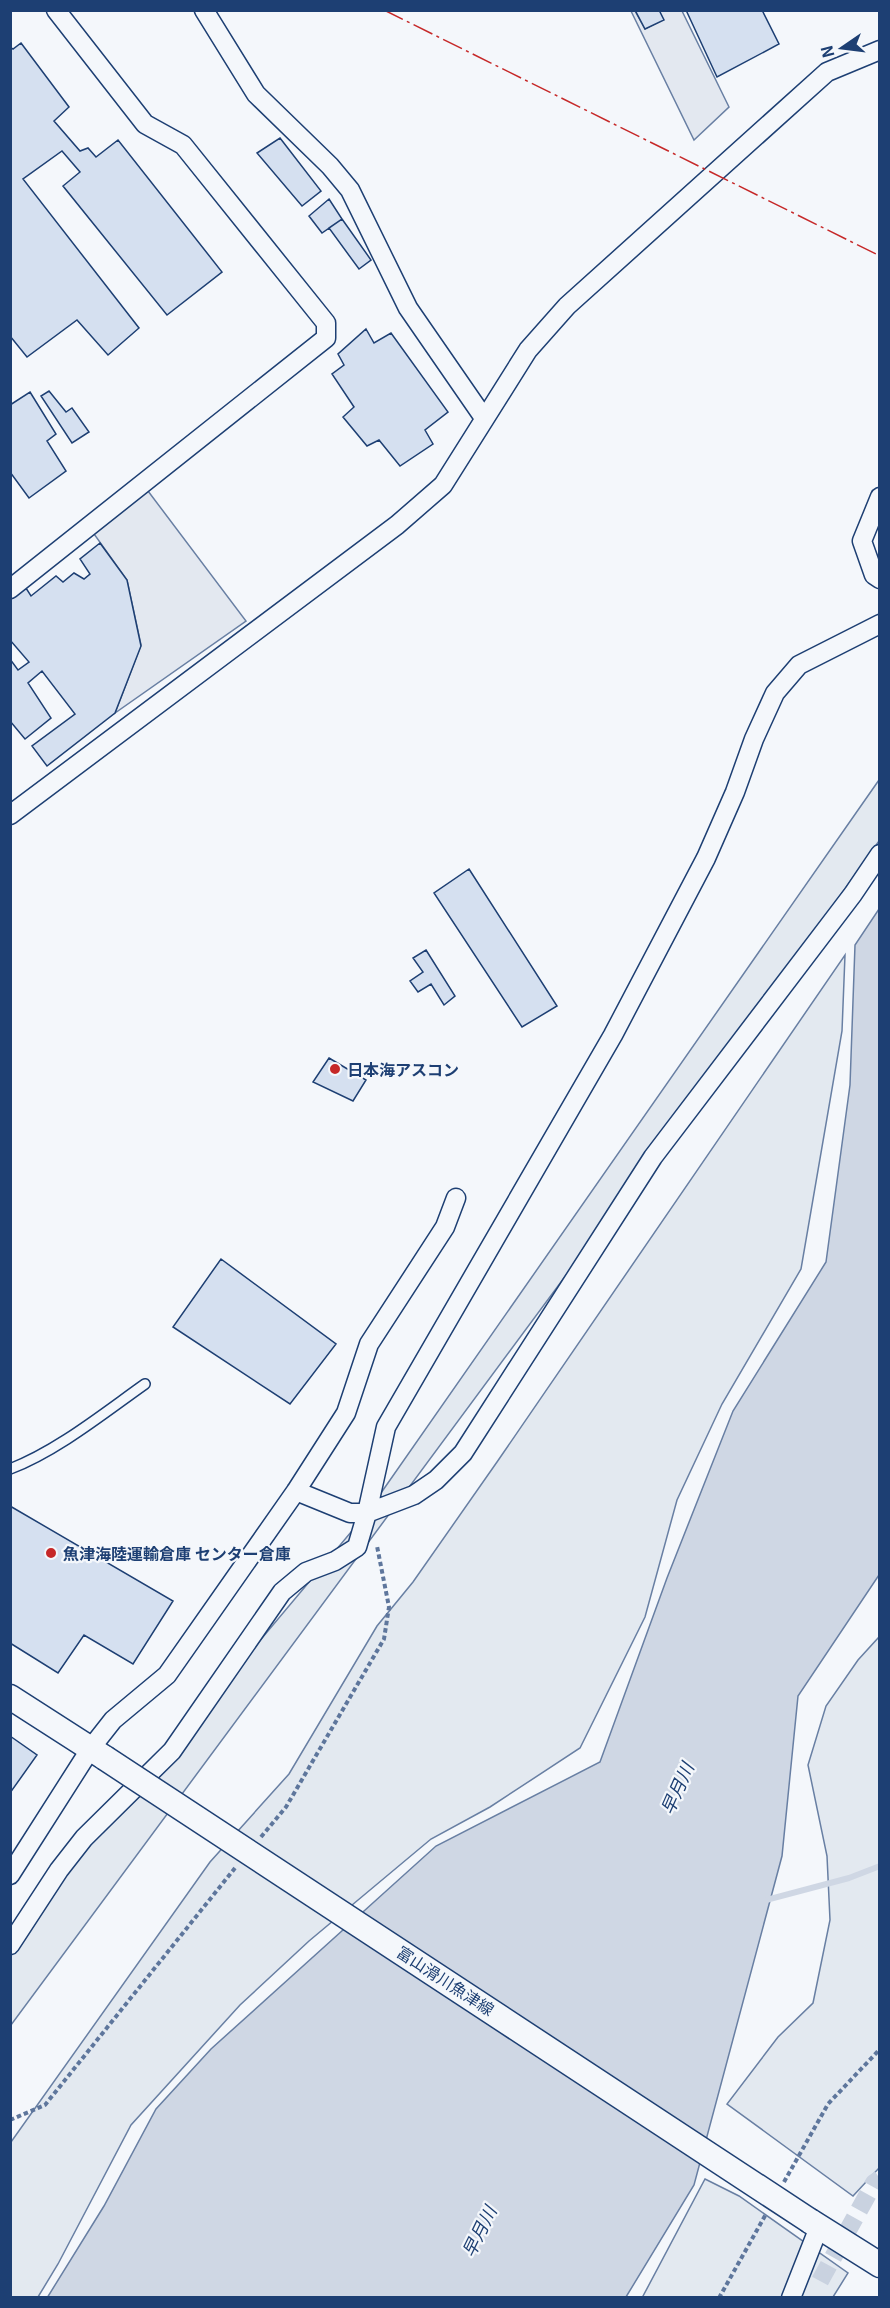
<svg xmlns="http://www.w3.org/2000/svg" width="890" height="2308" font-family="Georgia,'Noto Sans JP',serif">
<style>
.green{fill:#e3e9f0;stroke:#687fa3;stroke-width:1.5}
.parking{fill:#e3e8f0;stroke:#687fa3;stroke-width:1.5}
.water{fill:#cfd7e4;stroke:#687fa3;stroke-width:1.5}
.lines{fill:none;stroke-linecap:round;stroke-linejoin:round}
.stream{stroke:#cfd7e4;stroke-width:6}
.building{fill:#d5e0f0;stroke:#1d3f73;stroke-width:1.5}
.street-tunnel{stroke:#c9d2e0;stroke-width:18;stroke-dasharray:18 9;stroke-linecap:butt}
.lane-casing{stroke:#1d3f73;stroke-width:12}
.street-casing{stroke:#1d3f73;stroke-width:21}
.secondary-casing{stroke:#1d3f73;stroke-width:27}
.path{stroke:#5e769c;stroke-width:4;stroke-dasharray:4.5 3;stroke-linecap:butt}
.lane{stroke:#f4f7fb;stroke-width:9}
.street{stroke:#f4f7fb;stroke-width:18}
.secondary{stroke:#f4f7fb;stroke-width:24}
.secondary-bridge-casing{stroke:#1d3f73;stroke-width:27;stroke-linecap:butt}
.secondary-bridge{stroke:#f4f7fb;stroke-width:24}
.power{stroke:#c62828;stroke-width:1.5;stroke-dasharray:21 4.5 3 4.5;stroke-linecap:butt}
.poi-dot{fill:#c62828;stroke:#f4f7fb;stroke-width:2}
.labels{text-anchor:middle;dominant-baseline:central;stroke-width:4.5;stroke-linejoin:round;paint-order:stroke}
.poi-label{font-size:16px;font-weight:bold;fill:#1d3f73;stroke:#f4f7fb;text-anchor:start}
.street-label{font-size:16px;fill:#1d3f73;stroke:#f4f7fb}
.water-label{font-size:18px;font-style:italic;fill:#1d3f73;stroke:#f4f7fb}
</style>
<rect width="100%" height="100%" fill="#f4f7fb"/>
<!-- green -->
<path class="green" d="M 879,780 L 879,841 L 672,1132 L 11,2025 L 11,1937 L 367,1513 Z
M 845,955 L 842,1031 L 801,1269 L 722,1404 L 677,1500 L 645,1617 L 580,1748 L 490,1807 L 431,1839 L 309,1941 L 240,2005 L 131,2125 L 58,2264 L 38,2297 L 11,2298 L 11,2142 L 210,1862 L 289,1774 L 377,1626 L 413,1582 L 497,1462 Z
M 879,1637 L 879,2168 L 853,2196 L 727,2104 L 778,2037 L 813,2003 L 830,1920 L 827,1856 L 808,1765 L 826,1706 L 858,1660 Z
M 705,2179 L 739,2196 L 848,2273 L 833,2297 L 642,2298 Z"/>
<!-- parking -->
<path class="parking" d="M 631,11 L 635,11 L 645,29 L 663,20 L 659,11 L 682,11 L 729,107 L 694,140 Z
M 148,491 L 246,621 L 115,713 L 141,645 L 127,580 L 94,534 Z"/>
<!-- water -->
<path class="water" d="M 879,909 L 879,1575 L 798,1696 L 782,1856 L 694,2185 L 626,2297 L 47,2298 L 104,2206 L 156,2109 L 211,2049 L 436,1846 L 600,1762 L 667,1578 L 733,1411 L 826,1262 L 850,1085 L 855,945 Z"/>
<g class="lines">
<!-- stream -->
<path class="stream" d="M 762,1901 L 849,1878 L 880,1866"/>
</g>
<!-- building -->
<path class="building" d="M 635,10 L 659,10 L 664,20 L 645,29 Z
M 686,10 L 762,10 L 779,44 L 717,77 Z
M 21,43 L 69,107 L 54,121 L 80,151 L 88,148 L 96,157 L 118,140 L 222,272 L 167,315 L 63,186 L 80,172 L 62,151 L 23,179 L 139,328 L 108,355 L 77,320 L 27,357 L 10,336 L 10,47 L 13,49 Z
M 280,138 L 321,191 L 302,206 L 257,153 Z
M 329,199 L 342,219 L 322,233 L 309,216 Z
M 342,219 L 371,260 L 359,269 L 329,228 Z
M 366,329 L 374,343 L 391,333 L 448,412 L 425,430 L 433,444 L 400,466 L 379,440 L 367,446 L 343,417 L 354,407 L 332,374 L 344,365 L 338,354 Z
M 49,391 L 66,412 L 72,408 L 89,432 L 72,443 L 41,396 Z
M 30,392 L 56,434 L 47,441 L 66,471 L 29,498 L 10,472 L 10,405 Z
M 100,543 L 127,580 L 141,646 L 115,713 L 47,766 L 32,746 L 75,714 L 42,671 L 28,683 L 51,718 L 25,739 L 10,721 L 10,659 L 18,670 L 29,662 L 10,640 L 10,600 L 26,588 L 31,596 L 56,576 L 63,582 L 74,573 L 84,579 L 90,574 L 80,559 Z
M 469,869 L 557,1006 L 522,1027 L 434,893 Z
M 426,950 L 455,996 L 444,1005 L 431,984 L 418,992 L 410,981 L 423,972 L 413,958 Z
M 329,1058 L 366,1080 L 353,1101 L 313,1082 Z
M 221,1259 L 336,1344 L 290,1404 L 173,1327 Z
M 10,1506 L 173,1601 L 133,1664 L 84,1635 L 58,1673 L 10,1643 Z
M 10,1736 L 37,1755 L 10,1793 Z"/>
<g class="lines">
<!-- street-tunnel -->
<path class="street-tunnel" d="M 820,2281 L 874,2183 L 880,2179"/>
<defs>
<path id="lane" d="M 10,1469 C 57,1451 104,1413 145,1384"/>
<path id="street" d="M 204,10 L 256,94 L 330,166 L 350,190 L 408,308 L 484,418
M 880,497 L 862,541 L 874,575 L 880,579
M 10,589 L 326,338 L 326,323 L 183,145 L 145,124 L 56,10
M 10,815 L 397,525 L 443,485 L 528,350 L 567,306 L 827,72 L 880,50
M 296,1491 L 350,1513 L 367,1513 L 414,1495 L 436,1480 L 463,1453 L 653,1157 L 853,894 L 880,854
M 10,1875 L 91,1748 L 113,1720 L 167,1675 L 296,1491 L 346,1413 L 369,1344 L 445,1227 L 456,1198
M 10,1945 L 59,1870 L 84,1838 L 172,1751 L 282,1592 L 306,1572 L 335,1561 L 357,1547 L 367,1513 L 386,1427 L 613,1035 L 706,858 L 735,792 L 754,739 L 775,693 L 799,665 L 880,624
M 791,2298 L 819,2227"/>
<path id="secondary" d="M 10,1697 L 105,1758
M 810,2221 L 880,2265"/>
</defs>
<!-- lane casing -->
<use href="#lane" class="lane-casing"/>
<!-- street casing -->
<use href="#street" class="street-casing"/>
<!-- secondary casing -->
<use href="#secondary" class="secondary-casing"/>
<!-- path -->
<path class="path" d="M 261,1837 L 286,1807 L 384,1639 L 389,1607 L 377,1546
M 10,2120 L 45,2105 L 235,1868
M 784,2182 L 828,2104 L 880,2049
M 719,2298 L 766,2214"/>
<!-- lane -->
<use href="#lane" class="lane"/>
<!-- street -->
<use href="#street" class="street"/>
<!-- secondary -->
<use href="#secondary" class="secondary"/>
<defs>
<path id="secondary-bridge" d="M 105,1758 L 810,2221"/>
</defs>
<!-- secondary-bridge casing -->
<use href="#secondary-bridge" class="secondary-bridge-casing"/>
<!-- secondary-bridge -->
<use href="#secondary-bridge" class="secondary-bridge"/>
<!-- power -->
<path class="power" d="M 384,10 L 880,256"/>
</g>
<!-- markers -->
<g class="poi-dot">
<circle cx="335" cy="1069" r="6"/>
<circle cx="51" cy="1553" r="6"/>
</g>
<g class="labels">
<!-- poi labels -->
<g class="poi-label">
<text x="347" y="1069">日本海アスコン</text>
<text x="63" y="1553">魚津海陸運輸倉庫 センター倉庫</text>
</g>
<!-- street labels -->
<g class="street-label">
<text transform="translate(446 1980) rotate(33)">富山滑川魚津線</text>
</g>
<!-- water labels -->
<g class="water-label">
<text transform="translate(676 1788) rotate(-66)">早月川</text>
<text transform="translate(478 2231) rotate(-64)">早月川</text>
</g>
</g>
<!-- border -->
<rect width="890" height="2308" fill="none" stroke="#1d3f73" stroke-width="24"/>
<!-- north arrow -->
<g transform="translate(842 48) rotate(256)" stroke="#f4f7fb" stroke-width="4.5" paint-order="stroke">
<path d="M0-4.5L10 22L0 15L-10 22Z" fill="#1d3f73"/>
<text y="-9" font-size="16" font-weight="bold" text-anchor="middle" fill="#1d3f73">N</text>
</g>
</svg>
